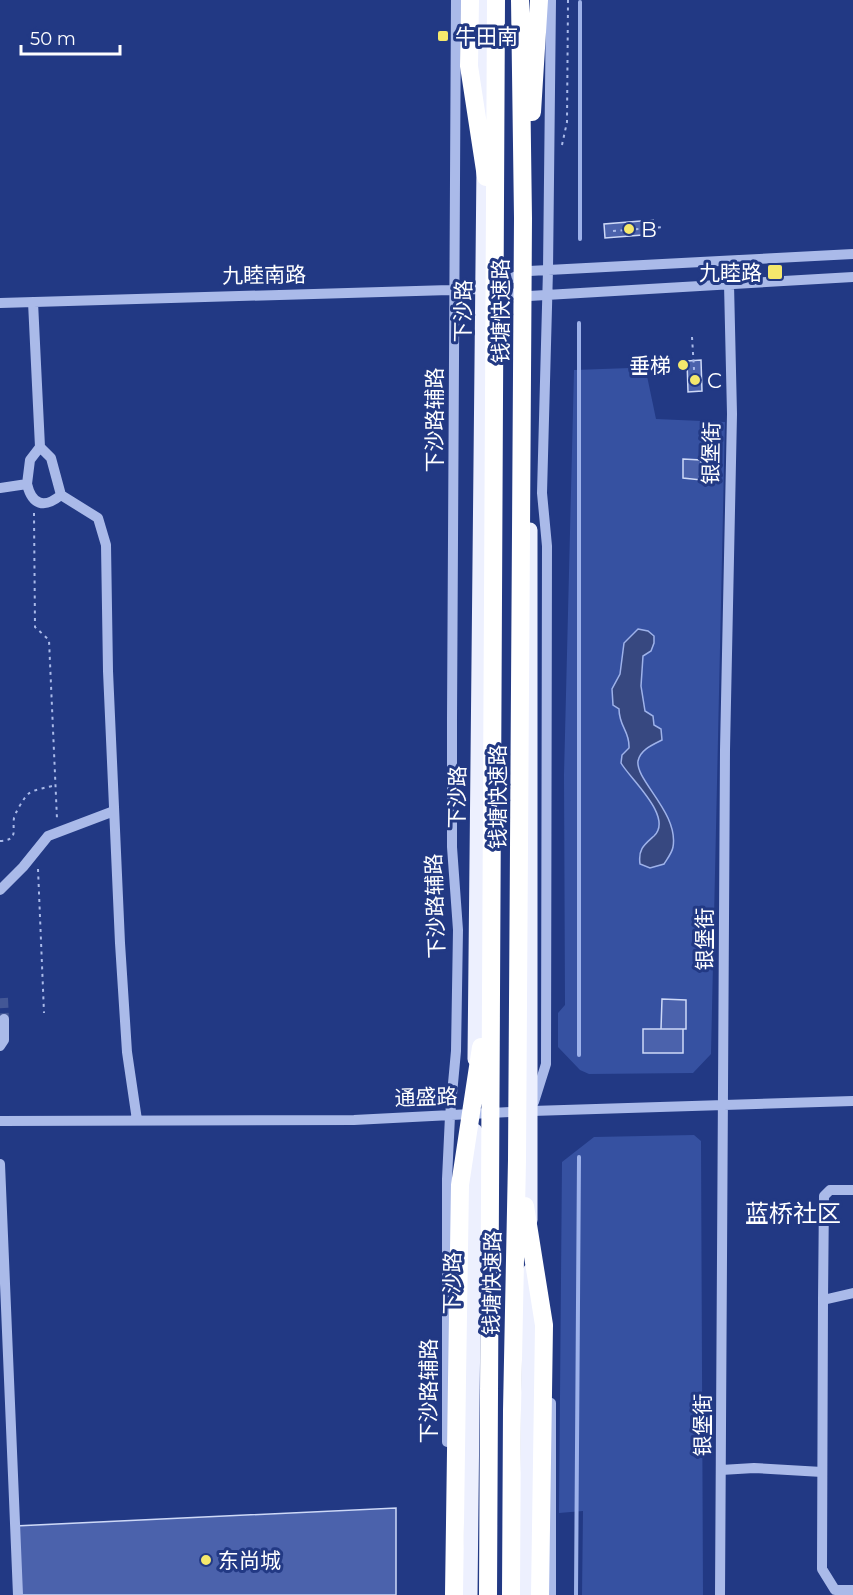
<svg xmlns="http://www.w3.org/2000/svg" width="853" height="1595" font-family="Montserrat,'Noto Sans SC',sans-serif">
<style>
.green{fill:#3651a1}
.water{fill:#374880;stroke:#9eb2ea;stroke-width:1.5}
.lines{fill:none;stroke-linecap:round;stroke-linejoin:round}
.stream{stroke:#9eb2ea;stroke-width:4}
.building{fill:#4b62ac;stroke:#ced9f7;stroke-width:1.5}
.minor-tunnel{stroke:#435796;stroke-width:10;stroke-dasharray:10 5;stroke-linecap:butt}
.path{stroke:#aabae9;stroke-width:2;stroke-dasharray:3 4.5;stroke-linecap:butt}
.minor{stroke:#aabae9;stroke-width:10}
.major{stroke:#edf0fe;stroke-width:15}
.highway{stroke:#fff;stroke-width:18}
.highway-bridge{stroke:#fff;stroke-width:18}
.poi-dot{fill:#f5e86c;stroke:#223984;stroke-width:2}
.labels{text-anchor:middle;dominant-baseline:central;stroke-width:6;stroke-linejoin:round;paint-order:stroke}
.poi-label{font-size:21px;fill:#fff;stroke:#223984;text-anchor:start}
.street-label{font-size:21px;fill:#fff;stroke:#223984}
.quarter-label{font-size:24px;fill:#fff;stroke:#223984}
</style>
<rect width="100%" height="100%" fill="#223984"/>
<!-- green -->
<path class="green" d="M 630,368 L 647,376 L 656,419 L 725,422 L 711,1054 L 693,1073 L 589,1074 L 580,1070 L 558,1047 L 558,1013 L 565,1005 L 564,775 L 574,370 Z
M 694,1135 L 701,1141 L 703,1595 L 582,1595 L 583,1511 L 559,1513 L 562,1162 L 594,1137 Z"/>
<!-- water -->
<path class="water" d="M 638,629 L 648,631 L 654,636 L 654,643 L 651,651 L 643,656 L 641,686 L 645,711 L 653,716 L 654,725 L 661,729 L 662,740 C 652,745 640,750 638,761 C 635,780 679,813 673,847 C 672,853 667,859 664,864 L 650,868 L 640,864 C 638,849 644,845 654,836 C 674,817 630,779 621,763 L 622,755 L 629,748 C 630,731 619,727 619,709 L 613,705 L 612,689 L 620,674 L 624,643 Z"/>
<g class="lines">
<!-- stream -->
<path class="stream" d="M 580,239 L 580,2
M 579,1055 L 579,323
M 576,1595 L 579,1157"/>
</g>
<!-- building -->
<path class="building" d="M 653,220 L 655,234 L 605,238 L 604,224 Z
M 701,360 L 702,391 L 688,392 L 687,361 Z
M 679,361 L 687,361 L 687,369 L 680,370 Z
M 683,459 L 701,460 L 701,480 L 683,478 Z
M 662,999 L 686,1000 L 686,1029 L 661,1029 Z
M 643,1029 L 683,1029 L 683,1053 L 643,1053 Z
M 396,1508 L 396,1595 L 18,1595 L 15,1526 Z"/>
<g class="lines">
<!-- minor-tunnel -->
<path class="minor-tunnel" d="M 3,998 L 4,1019"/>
<!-- path -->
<path class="path" d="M 562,145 L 567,122 L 568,0
M 613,231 L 665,227
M 692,337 L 695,385
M 34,513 L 35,627 L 49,640 L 57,819
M 0,841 C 19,840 12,831 14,818 C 14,815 25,796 28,794 C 34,789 47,788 55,785
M 38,869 L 44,1013"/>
<!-- minor -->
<path class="minor" d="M 490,287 L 529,271 L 853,254
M 0,303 L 484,289 L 529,296 L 853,277
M 27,484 C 32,505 44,509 61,495 L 51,458 L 40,447
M 0,488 L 27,484 L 30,460 L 40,447 L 33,302
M 61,495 L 98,518 L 106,545 L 108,671 L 120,943 L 127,1052 L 137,1120
M 0,890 L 23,867 L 48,836 L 114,811
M 0,1046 L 4,1040 L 4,1019
M 534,1102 L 546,1064 L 547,546 L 542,493 L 548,270 L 551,0
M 0,1121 L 354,1120 L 532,1111 L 853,1101
M 0,1164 L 18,1595
M 853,1293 L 823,1300 L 822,1569 L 835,1590 L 853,1590
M 823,1300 L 824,1196 L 830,1190 L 853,1190
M 447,1442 L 447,1179 L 450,1116 L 456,1051 L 458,930 L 452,847 L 452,720 L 456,0
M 721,1470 L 754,1468 L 822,1472
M 551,1595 L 551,1403
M 720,1595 L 725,750 L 732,414 L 729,284"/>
<!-- major -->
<path class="major" d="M 484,126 L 485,0
M 530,530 L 530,1220
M 475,1059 L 484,165
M 470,1595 L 475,1131
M 526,1595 L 530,1271"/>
<!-- highway -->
<path class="highway" d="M 454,1595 L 457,1380
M 540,1595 L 542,1461"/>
<!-- highway-bridge -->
<path class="highway-bridge" d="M 470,0 L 469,66 L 486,177
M 532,112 L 539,0
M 525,1206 L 544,1325 L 542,1461
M 457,1380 L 460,1185 L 481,1047
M 488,1595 L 496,0
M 511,1595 L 512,1410 L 517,1160 L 523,218 L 520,0"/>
</g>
<!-- markers -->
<g class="poi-dot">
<rect x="437" y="30" width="12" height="12" rx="3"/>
<circle cx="629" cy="229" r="6"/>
<rect x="767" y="264" width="16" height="16" rx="3"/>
<circle cx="683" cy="365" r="6"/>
<circle cx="695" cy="380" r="6"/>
<circle cx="206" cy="1560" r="6"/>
</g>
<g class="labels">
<!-- poi labels -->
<g class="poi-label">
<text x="455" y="36">牛田南</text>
<text x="641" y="229">B</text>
<text x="762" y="272" text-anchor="end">九睦路</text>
<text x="671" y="365" text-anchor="end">垂梯</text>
<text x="707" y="380">C</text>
<text x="218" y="1560">东尚城</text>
</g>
<!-- street labels -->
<g class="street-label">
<text transform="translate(264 275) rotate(-1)">九睦南路</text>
<text transform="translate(463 311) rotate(-89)">下沙路</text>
<text transform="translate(500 311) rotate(-90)">钱塘快速路</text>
<text transform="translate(434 420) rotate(-90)">下沙路辅路</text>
<text transform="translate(711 453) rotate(-89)">银堡街</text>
<text transform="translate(457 797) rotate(-89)">下沙路</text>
<text transform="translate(497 797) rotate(-90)">钱塘快速路</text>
<text transform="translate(435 906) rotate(-92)">下沙路辅路</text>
<text transform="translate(704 939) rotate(-90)">银堡街</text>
<text transform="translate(426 1097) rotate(-2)">通盛路</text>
<text transform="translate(452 1283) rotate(-89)">下沙路</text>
<text transform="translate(492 1283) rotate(-89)">钱塘快速路</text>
<text transform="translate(428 1391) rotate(-90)">下沙路辅路</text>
<text transform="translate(702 1425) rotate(-90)">银堡街</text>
</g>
<!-- quarter labels -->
<g class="quarter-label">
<text x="793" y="1213">蓝桥社区</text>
</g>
</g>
<!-- scale -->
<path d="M21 45v9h99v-9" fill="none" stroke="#ffffff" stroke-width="3"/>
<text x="30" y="45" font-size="18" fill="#ffffff" stroke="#223984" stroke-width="4.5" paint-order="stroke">50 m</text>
</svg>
